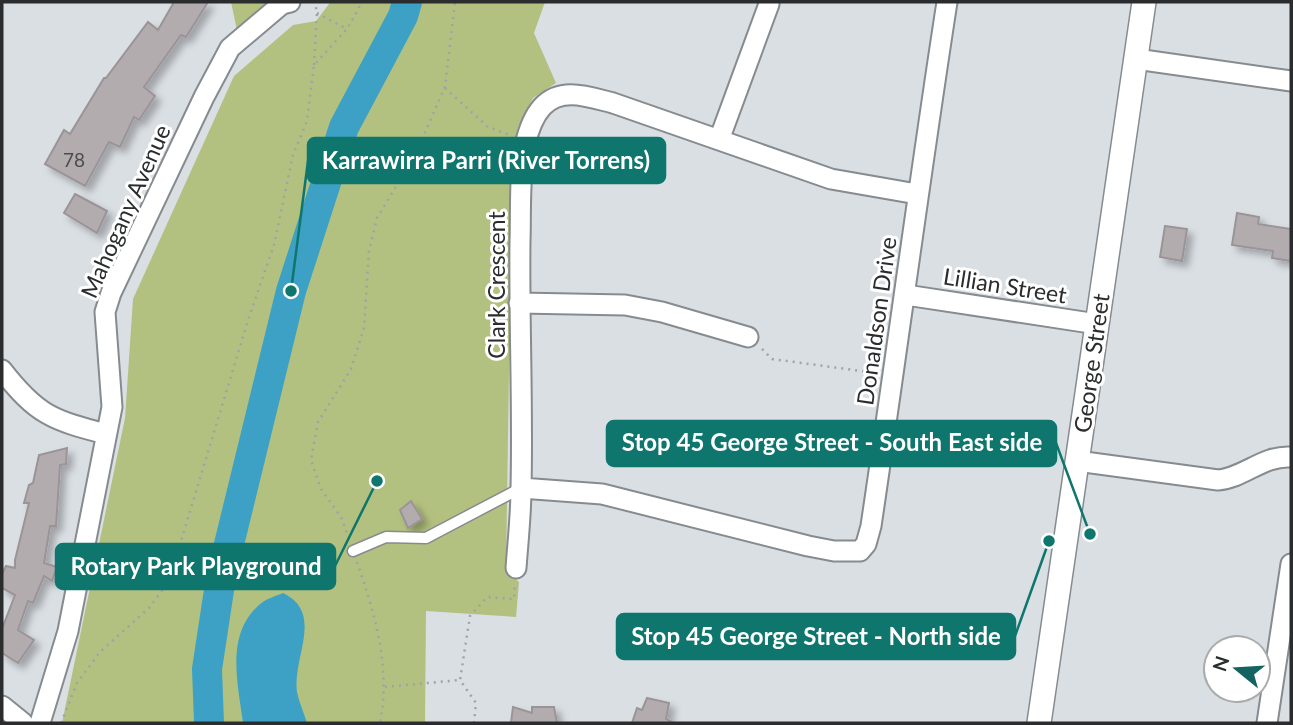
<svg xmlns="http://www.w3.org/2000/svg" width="1293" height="725" font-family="Lato,sans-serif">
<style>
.green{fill:#b3c180}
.water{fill:#3ca1c5}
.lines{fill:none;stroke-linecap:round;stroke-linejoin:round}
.river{stroke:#3ca1c5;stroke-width:30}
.building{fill:#b3acaf;stroke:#9b9497;stroke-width:2;filter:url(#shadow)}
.service-casing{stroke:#868b8f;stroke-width:13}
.minor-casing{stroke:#868b8f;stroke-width:23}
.tertiary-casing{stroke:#868b8f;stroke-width:26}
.path{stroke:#9fa3a6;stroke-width:2.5;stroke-dasharray:2 5;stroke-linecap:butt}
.service{stroke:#fff;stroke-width:10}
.minor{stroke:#fff;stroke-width:19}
.tertiary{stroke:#fff;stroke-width:23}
.labels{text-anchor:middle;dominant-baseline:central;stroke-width:6;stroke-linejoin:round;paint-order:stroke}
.number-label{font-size:19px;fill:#4c4c4e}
.street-label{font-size:23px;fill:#2a2c2d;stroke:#fff}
.leader{fill:none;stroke:#0f766e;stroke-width:2.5}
.callout-dot{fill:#0f766e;stroke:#fff;stroke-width:2.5}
.callout{fill:#0f766e;stroke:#0f766e;stroke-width:2.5}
.callout-label{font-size:24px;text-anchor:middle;font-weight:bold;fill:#fff}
</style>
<defs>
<filter id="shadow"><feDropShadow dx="5.5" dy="5.5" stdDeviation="3.5" flood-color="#0004"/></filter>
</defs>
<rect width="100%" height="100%" fill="#dadfe4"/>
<!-- green -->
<path class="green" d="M 231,2 L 273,2 L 238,35 Z
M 328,2 L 545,2 L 534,33 L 556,83 L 533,98 L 518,127 L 512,173 L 506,570 L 519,582 L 516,617 L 426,611 L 425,723 L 62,723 L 125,418 L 133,299 L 234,76 L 293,25 L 316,21 L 329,4 Z"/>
<!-- water -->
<path class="water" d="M 283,593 C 325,613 292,658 297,692 C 299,702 304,713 307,723 L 243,723 C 238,684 225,635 259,605 C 265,599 276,596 283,593 Z"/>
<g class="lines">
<!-- river -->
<path class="river" d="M 209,723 L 207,669 L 221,577 L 291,291 L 344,127 L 403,16 L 407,2"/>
</g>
<!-- building -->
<path class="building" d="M 174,2 L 208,2 L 186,37 L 181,35 L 144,87 L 155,96 L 139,120 L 134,117 L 120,147 L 109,142 L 85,186 L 45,164 L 64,130 L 70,134 L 104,78 L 106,78 L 148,22 L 158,30 Z
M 75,194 L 107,211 L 97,233 L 64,213 Z
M 1237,213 L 1259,217 L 1258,224 L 1291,229 L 1291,261 L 1272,258 L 1273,251 L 1232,245 Z
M 1165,226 L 1187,229 L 1182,261 L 1160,257 Z
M 67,448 L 66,464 L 60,465 L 56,526 L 50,526 L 44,563 L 57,567 L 52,581 L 44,576 L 33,603 L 28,601 L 18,630 L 34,640 L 18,663 L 2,653 L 2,629 L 15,595 L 2,588 L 2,574 L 6,566 L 15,568 L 15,560 L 29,503 L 24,503 L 29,485 L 33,483 L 39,455 Z
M 411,501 L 422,519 L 408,528 L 400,510 Z
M 647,698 L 669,703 L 666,719 L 674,723 L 632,723 L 637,708 L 642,710 Z
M 513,707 L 532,713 L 532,707 L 554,707 L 557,723 L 511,723 Z"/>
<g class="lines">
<defs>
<path id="service" d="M 353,551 L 386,537 L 426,538 L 521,488"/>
<path id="minor" d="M 1136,59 L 1291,81
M 719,140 L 769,4
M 906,295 L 1097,324
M 519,303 L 625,305 L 662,312 L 748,337
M 2,370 C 37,415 52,420 106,434
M 1077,461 L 1218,480 C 1244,478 1263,455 1291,457
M 521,488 L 602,494 L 808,546 L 834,551 L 860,551 L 866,544 L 871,526 C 897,351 920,176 947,2
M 516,568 C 518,541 521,514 521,488 C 523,406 519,324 520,242 C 521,210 519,177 525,145 C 528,132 533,117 542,107 C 561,86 589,97 613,103 L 831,179 L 917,194
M 2,706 L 23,723
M 40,723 L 68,631 L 112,407 L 105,312 L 111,293 L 204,97 L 230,48 L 282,4 L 290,2
M 1267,723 L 1291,564"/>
<path id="tertiary" d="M 1039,723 L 1144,2"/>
</defs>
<!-- service casing -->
<use href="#service" class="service-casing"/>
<!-- minor casing -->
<use href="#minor" class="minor-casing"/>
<!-- tertiary casing -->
<use href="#tertiary" class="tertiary-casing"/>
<!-- path -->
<path class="path" d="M 317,13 L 347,29
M 314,65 L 317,13 L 315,2
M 445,88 L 488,127 L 510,135
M 762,349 L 772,359 L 876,373
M 349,539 L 341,517 L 321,489 L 311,460 L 318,422 L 351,369 L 364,328 L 369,251 L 377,218 L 415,155 L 445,87 L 455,2
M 357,562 C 375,614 391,668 380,723
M 385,687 L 460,680
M 61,723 L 77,683 L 100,652 L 149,608 L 163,589 L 177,554 L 249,317 L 274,245 L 293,155 L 307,121 L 314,65 L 347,29 L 359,8 L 360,2
M 474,723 L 476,703 L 460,680 L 470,616 L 487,597 L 514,599 L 515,585"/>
<!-- service -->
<use href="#service" class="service"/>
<!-- minor -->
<use href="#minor" class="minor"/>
<!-- tertiary -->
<use href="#tertiary" class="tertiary"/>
</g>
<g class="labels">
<!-- number labels -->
<g class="number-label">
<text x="74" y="159">78</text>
</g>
<!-- street labels -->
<g class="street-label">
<text transform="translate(125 211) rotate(-66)">Mahogany Avenue</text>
<text transform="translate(496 285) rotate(-90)">Clark Crescent</text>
<text transform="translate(1005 285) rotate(9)">Lillian Street</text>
<text transform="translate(876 321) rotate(-82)">Donaldson Drive</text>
<text transform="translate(1091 363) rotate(-82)">George Street</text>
</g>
</g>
<!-- callouts -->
<path class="leader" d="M291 291L308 161M1090 534L1056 443M377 481L335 566M1049 541L1015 636"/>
<g class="callout-dot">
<circle cx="291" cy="291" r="7"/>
<circle cx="1090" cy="534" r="7"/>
<circle cx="377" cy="481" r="7"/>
<circle cx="1049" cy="541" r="7"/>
</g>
<g class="callout">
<rect x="308" y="138" width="357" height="45" rx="7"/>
<rect x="607" y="421" width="449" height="45" rx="7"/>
<rect x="56" y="544" width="279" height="45" rx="7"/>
<rect x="617" y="614" width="398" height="45" rx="7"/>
</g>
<g class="callout-label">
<text x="486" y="169">Karrawirra Parri (River Torrens)</text>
<text x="832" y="451">Stop 45 George Street - South East side</text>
<text x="196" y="575">Rotary Park Playground</text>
<text x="816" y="645">Stop 45 George Street - North side</text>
</g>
<!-- border -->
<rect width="1293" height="725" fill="none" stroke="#2a2c2d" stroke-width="7"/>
<!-- north arrow -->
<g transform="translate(1237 669) rotate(288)"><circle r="33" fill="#ffffff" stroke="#aaabab" stroke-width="2"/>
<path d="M0-5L12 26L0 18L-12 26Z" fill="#146361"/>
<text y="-10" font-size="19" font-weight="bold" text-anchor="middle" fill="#2a2c2d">N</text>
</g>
</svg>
